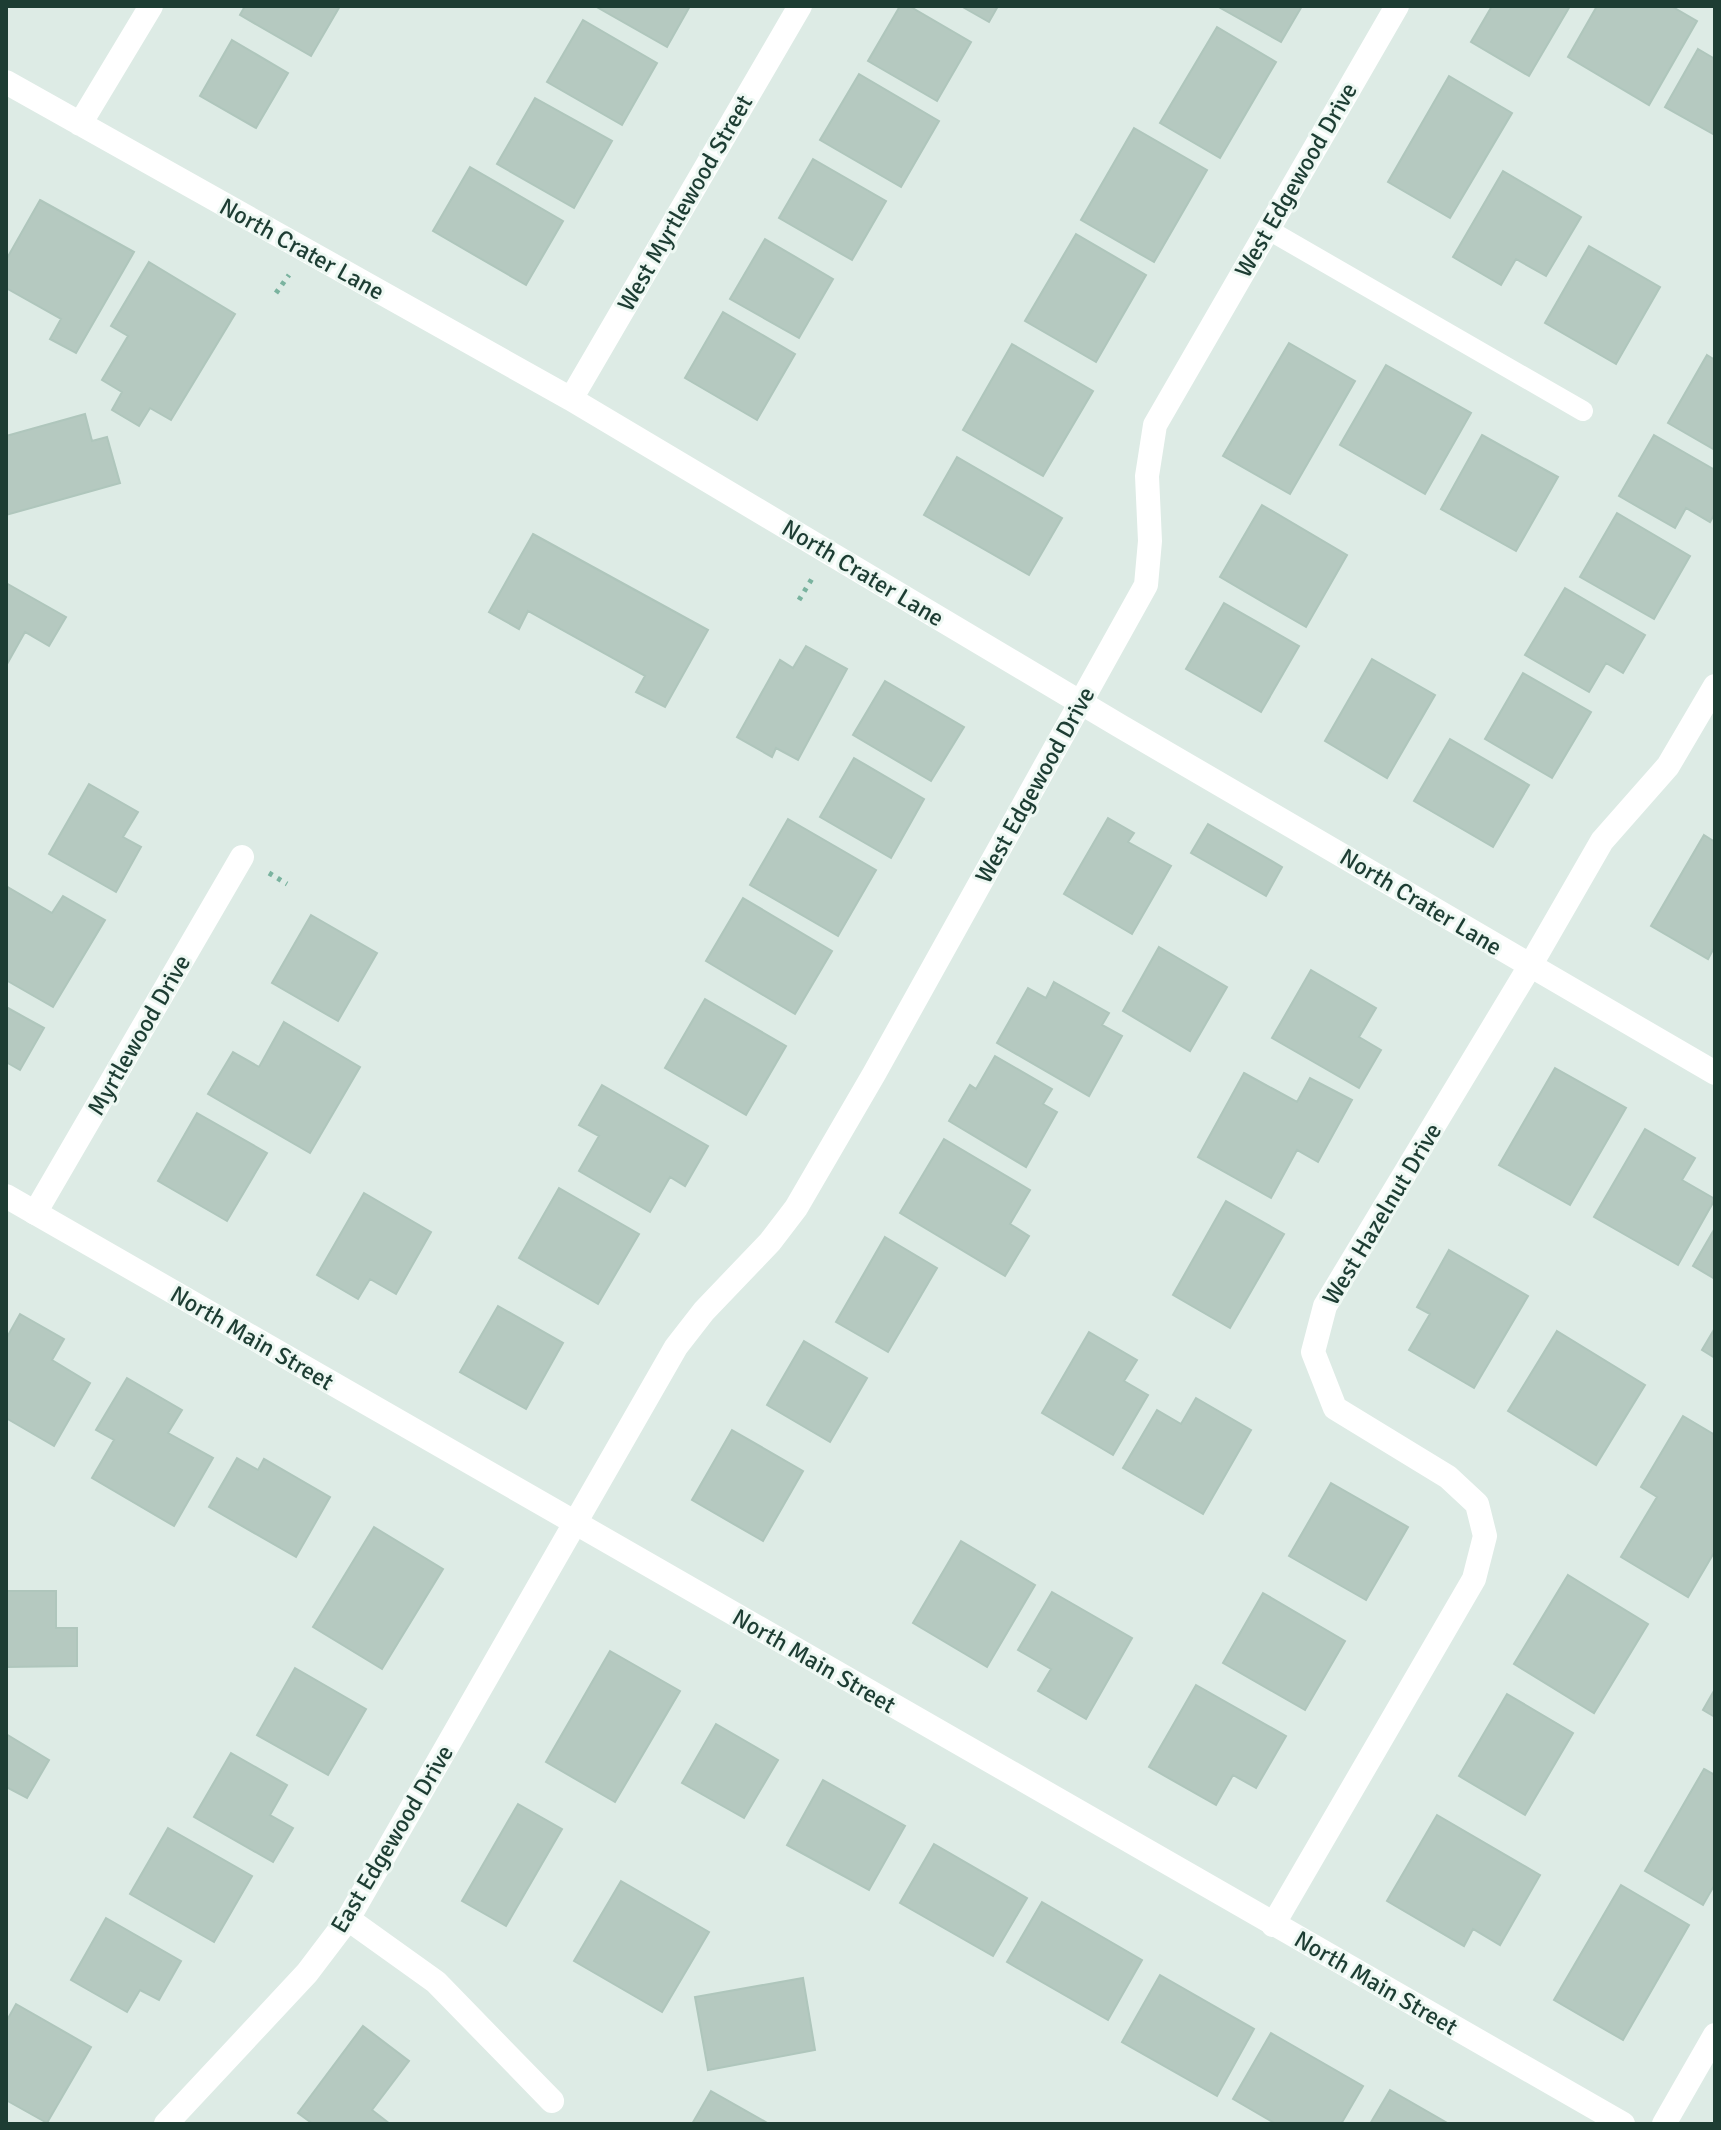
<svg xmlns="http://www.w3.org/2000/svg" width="1721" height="2130" font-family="Signika,sans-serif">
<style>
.building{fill:#b5c9c0;stroke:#afc6bc;stroke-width:2}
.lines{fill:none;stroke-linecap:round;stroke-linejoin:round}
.path{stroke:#7ab39f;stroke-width:5;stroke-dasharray:4 6;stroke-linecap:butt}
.service{stroke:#fff;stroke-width:20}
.minor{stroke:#fff;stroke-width:24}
.tertiary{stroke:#fff;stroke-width:24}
.labels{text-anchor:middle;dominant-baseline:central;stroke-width:6;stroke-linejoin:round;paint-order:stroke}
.street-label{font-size:24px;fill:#1d3d33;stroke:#eef8f3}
</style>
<rect width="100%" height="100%" fill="#ddebe5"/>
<!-- building -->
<path class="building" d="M 245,6 L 340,6 L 311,56 L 240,15 Z
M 595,6 L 690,6 L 667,47 Z
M 900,6 L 909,6 L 971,42 L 937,101 L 868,61 Z
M 961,6 L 998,6 L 989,22 Z
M 1217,6 L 1302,6 L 1281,42 Z
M 1492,6 L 1570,6 L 1529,76 L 1471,42 Z
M 1597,6 L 1671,6 L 1697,21 L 1649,105 L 1568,57 Z
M 583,20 L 657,63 L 622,125 L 547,82 Z
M 1217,27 L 1276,62 L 1220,158 L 1160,123 Z
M 232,40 L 288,73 L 256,128 L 200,96 Z
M 1698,49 L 1715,59 L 1715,135 L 1665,107 Z
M 859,74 L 939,121 L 901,187 L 820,140 Z
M 1449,76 L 1512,113 L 1450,218 L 1388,182 Z
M 535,98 L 612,141 L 574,208 L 497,164 Z
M 1134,128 L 1207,170 L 1154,262 L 1081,220 Z
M 813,159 L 886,201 L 852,260 L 779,218 Z
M 470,167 L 563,221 L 526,285 L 433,231 Z
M 1503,171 L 1581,217 L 1546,276 L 1516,259 L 1501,285 L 1453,257 Z
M 40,200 L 134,252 L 76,353 L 50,339 L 61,319 L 6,288 L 6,260 Z
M 1076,234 L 1146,275 L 1096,362 L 1025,321 Z
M 765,239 L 833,279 L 799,338 L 730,299 Z
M 1589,246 L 1660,287 L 1616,364 L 1545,323 Z
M 149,262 L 235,314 L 171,420 L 150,408 L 139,426 L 112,410 L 122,392 L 102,380 L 128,336 L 111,326 Z
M 723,312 L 795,354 L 757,420 L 685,378 Z
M 1289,343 L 1355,381 L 1290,494 L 1223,456 Z
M 1012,344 L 1093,391 L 1043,476 L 963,430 Z
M 1707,355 L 1715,360 L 1715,450 L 1668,423 Z
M 1386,365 L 1471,413 L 1425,494 L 1340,445 Z
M 85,414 L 92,441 L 107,437 L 120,483 L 6,515 L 6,436 Z
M 1482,435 L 1558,477 L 1516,551 L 1441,509 Z
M 1654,435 L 1715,470 L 1715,513 L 1710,522 L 1686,508 L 1675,528 L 1619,496 Z
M 957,457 L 1062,518 L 1029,575 L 924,515 Z
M 1262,505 L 1347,555 L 1306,627 L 1220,577 Z
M 1617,513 L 1690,556 L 1654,619 L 1580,577 Z
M 533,534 L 708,630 L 665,707 L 636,692 L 645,676 L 528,611 L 519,629 L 489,612 Z
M 6,583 L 66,617 L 49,646 L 25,632 L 6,666 Z
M 1565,588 L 1645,635 L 1623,673 L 1606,663 L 1589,692 L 1525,655 Z
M 1224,603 L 1299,646 L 1261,712 L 1186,669 Z
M 806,646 L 847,669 L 798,760 L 776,748 L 772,757 L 737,737 L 780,660 L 793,668 Z
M 1372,659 L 1435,695 L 1387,778 L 1325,741 Z
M 1523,673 L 1591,712 L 1552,778 L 1485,739 Z
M 885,681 L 964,727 L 931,781 L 853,735 Z
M 1450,739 L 1529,785 L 1493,847 L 1414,801 Z
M 854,758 L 924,799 L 891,858 L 820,817 Z
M 89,784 L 138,812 L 123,837 L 141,847 L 116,892 L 49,854 Z
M 1108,818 L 1134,833 L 1128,842 L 1171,866 L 1132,934 L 1064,894 Z
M 788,819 L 876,870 L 838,936 L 750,885 Z
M 1208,824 L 1282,867 L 1266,896 L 1191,853 Z
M 1704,835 L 1715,842 L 1715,946 L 1708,959 L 1651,926 Z
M 6,886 L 52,913 L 63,896 L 105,920 L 53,1007 L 6,980 Z
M 743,898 L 832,951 L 795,1014 L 706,961 Z
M 311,915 L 377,953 L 338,1021 L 272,983 Z
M 1159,947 L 1227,987 L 1190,1051 L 1123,1011 Z
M 1311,970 L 1376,1008 L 1359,1037 L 1381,1050 L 1359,1088 L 1272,1038 Z
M 1054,982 L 1109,1013 L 1102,1025 L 1122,1036 L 1089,1096 L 997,1043 L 1028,988 L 1046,998 Z
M 705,999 L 786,1046 L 746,1115 L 665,1068 Z
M 6,1007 L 44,1028 L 20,1070 L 6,1062 Z
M 284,1022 L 360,1067 L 310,1153 L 208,1094 L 233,1052 L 259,1067 Z
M 995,1056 L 1052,1089 L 1043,1104 L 1057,1112 L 1026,1167 L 949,1121 L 970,1085 L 976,1089 Z
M 1555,1068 L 1626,1108 L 1570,1205 L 1499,1165 Z
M 1244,1073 L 1297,1102 L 1310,1078 L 1352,1100 L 1318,1162 L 1297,1150 L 1271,1198 L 1198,1157 Z
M 602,1085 L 708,1146 L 685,1186 L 670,1177 L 650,1212 L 579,1171 L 599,1136 L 579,1125 Z
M 197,1113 L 267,1153 L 227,1221 L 158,1181 Z
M 1645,1129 L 1695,1158 L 1682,1180 L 1715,1199 L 1678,1265 L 1594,1217 Z
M 944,1139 L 1030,1190 L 1010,1224 L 1029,1236 L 1005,1276 L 900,1213 Z
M 559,1188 L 639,1234 L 598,1304 L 519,1258 Z
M 364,1193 L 431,1232 L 396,1294 L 370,1279 L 358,1299 L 317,1275 Z
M 1226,1201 L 1284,1234 L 1230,1328 L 1173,1295 Z
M 1715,1228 L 1715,1279 L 1693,1266 Z
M 885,1237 L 937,1268 L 888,1352 L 836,1322 Z
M 1449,1250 L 1528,1296 L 1474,1388 L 1409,1350 L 1430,1314 L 1417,1307 Z
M 498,1306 L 563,1343 L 526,1409 L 460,1372 Z
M 20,1314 L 64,1339 L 52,1360 L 90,1383 L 54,1446 L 6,1418 L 6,1339 Z
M 1715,1328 L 1715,1358 L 1702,1350 Z
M 1557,1331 L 1645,1385 L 1596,1465 L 1508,1411 Z
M 1089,1332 L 1137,1360 L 1124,1381 L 1148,1395 L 1113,1455 L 1042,1413 Z
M 804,1341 L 867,1378 L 830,1442 L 767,1405 Z
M 127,1378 L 182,1410 L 168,1433 L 213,1458 L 174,1526 L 92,1478 L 114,1440 L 96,1430 Z
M 1196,1398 L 1251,1430 L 1203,1514 L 1123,1468 L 1157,1410 L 1181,1424 Z
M 1683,1416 L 1715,1435 L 1715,1551 L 1688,1597 L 1621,1557 L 1657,1497 L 1641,1487 Z
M 732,1430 L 803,1471 L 763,1541 L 692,1500 Z
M 237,1458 L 258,1470 L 264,1459 L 330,1497 L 296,1557 L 209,1507 Z
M 1331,1483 L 1408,1527 L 1366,1600 L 1289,1556 Z
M 374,1527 L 443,1569 L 382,1669 L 313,1627 Z
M 961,1541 L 1035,1585 L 987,1667 L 913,1623 Z
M 1568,1575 L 1648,1624 L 1594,1713 L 1514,1664 Z
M 6,1591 L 56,1591 L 56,1628 L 77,1628 L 77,1666 L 6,1667 Z
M 1052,1592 L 1132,1638 L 1086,1719 L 1038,1691 L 1051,1669 L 1018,1650 Z
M 1263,1593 L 1345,1641 L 1305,1710 L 1223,1663 Z
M 610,1651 L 680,1691 L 615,1802 L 546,1762 Z
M 295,1668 L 366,1709 L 328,1775 L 257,1735 Z
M 1196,1685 L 1286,1736 L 1256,1788 L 1233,1775 L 1216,1805 L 1149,1767 Z
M 1715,1689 L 1715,1717 L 1703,1710 Z
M 1507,1694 L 1573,1733 L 1525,1815 L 1459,1776 Z
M 716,1724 L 778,1760 L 744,1818 L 682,1783 Z
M 6,1734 L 49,1760 L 27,1798 L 6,1787 Z
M 231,1753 L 287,1785 L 270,1815 L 293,1828 L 273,1862 L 194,1817 Z
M 1704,1769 L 1715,1775 L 1715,1884 L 1703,1905 L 1645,1871 Z
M 823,1780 L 905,1826 L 869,1890 L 787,1845 Z
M 518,1804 L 562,1829 L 506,1926 L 462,1901 Z
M 1437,1815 L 1540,1875 L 1500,1945 L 1473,1929 L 1464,1946 L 1387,1901 Z
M 168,1828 L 252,1876 L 214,1942 L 130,1894 Z
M 934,1844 L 1027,1898 L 993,1956 L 900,1903 Z
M 621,1881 L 709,1932 L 662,2012 L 574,1961 Z
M 1621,1885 L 1689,1925 L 1623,2040 L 1554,2000 Z
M 1042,1902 L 1142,1960 L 1108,2020 L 1007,1962 Z
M 106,1918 L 181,1961 L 159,2000 L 140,1990 L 127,2012 L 71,1980 Z
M 1160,1975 L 1254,2029 L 1217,2096 L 1122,2042 Z
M 803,1978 L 815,2050 L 708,2070 L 695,1997 Z
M 16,2004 L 91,2047 L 47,2123 L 6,2100 L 6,2022 Z
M 363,2026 L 409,2061 L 372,2110 L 390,2124 L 313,2124 L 298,2113 Z
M 1271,2033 L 1363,2086 L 1341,2124 L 1276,2124 L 1233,2099 Z
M 1390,2090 L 1449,2124 L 1370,2124 Z
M 711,2091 L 769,2124 L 692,2124 Z"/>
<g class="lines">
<!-- path -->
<path class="path" d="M 276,293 L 289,275
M 799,600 L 813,577
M 269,873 L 287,884"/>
<!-- service -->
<path class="service" d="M 1267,229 L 1583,411"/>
<!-- minor -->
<path class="minor" d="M 6,82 L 571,399 L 1120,726 L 1715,1073
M 80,124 L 151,6
M 571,399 L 800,6
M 35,1213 L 242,857
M 348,1919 L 436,1982 L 552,2101
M 1273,1925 L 1474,1579 L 1485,1536 L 1477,1504 L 1448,1477 L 1335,1408 L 1313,1352 L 1325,1306 L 1530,966 L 1602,841 L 1668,766 L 1715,686
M 166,2124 L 307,1973 L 348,1919 L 676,1347 L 704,1311 L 770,1242 L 796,1208 L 874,1074 L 1146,585 L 1150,541 L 1147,476 L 1155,425 L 1397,6
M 1664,2124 L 1715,2035"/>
<!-- tertiary -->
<path class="tertiary" d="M 6,1196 L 1623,2124"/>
</g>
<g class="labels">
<!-- street labels -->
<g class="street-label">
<text transform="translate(1296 180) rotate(-60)">West Edgewood Drive</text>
<text transform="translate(685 203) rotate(-60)">West Myrtlewood Street</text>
<text transform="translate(302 249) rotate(29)">North Crater Lane</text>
<text transform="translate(863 573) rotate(31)">North Crater Lane</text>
<text transform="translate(1035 785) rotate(-61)">West Edgewood Drive</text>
<text transform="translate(1421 902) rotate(31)">North Crater Lane</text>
<text transform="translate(139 1035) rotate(-60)">Myrtlewood Drive</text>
<text transform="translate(1382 1214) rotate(-59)">West Hazelnut Drive</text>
<text transform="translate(252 1338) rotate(30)">North Main Street</text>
<text transform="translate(814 1661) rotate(30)">North Main Street</text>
<text transform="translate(392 1839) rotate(-59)">East Edgewood Drive</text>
<text transform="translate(1376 1983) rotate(30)">North Main Street</text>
</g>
</g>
<!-- border -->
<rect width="1721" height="2130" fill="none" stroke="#1d3d33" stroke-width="16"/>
</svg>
